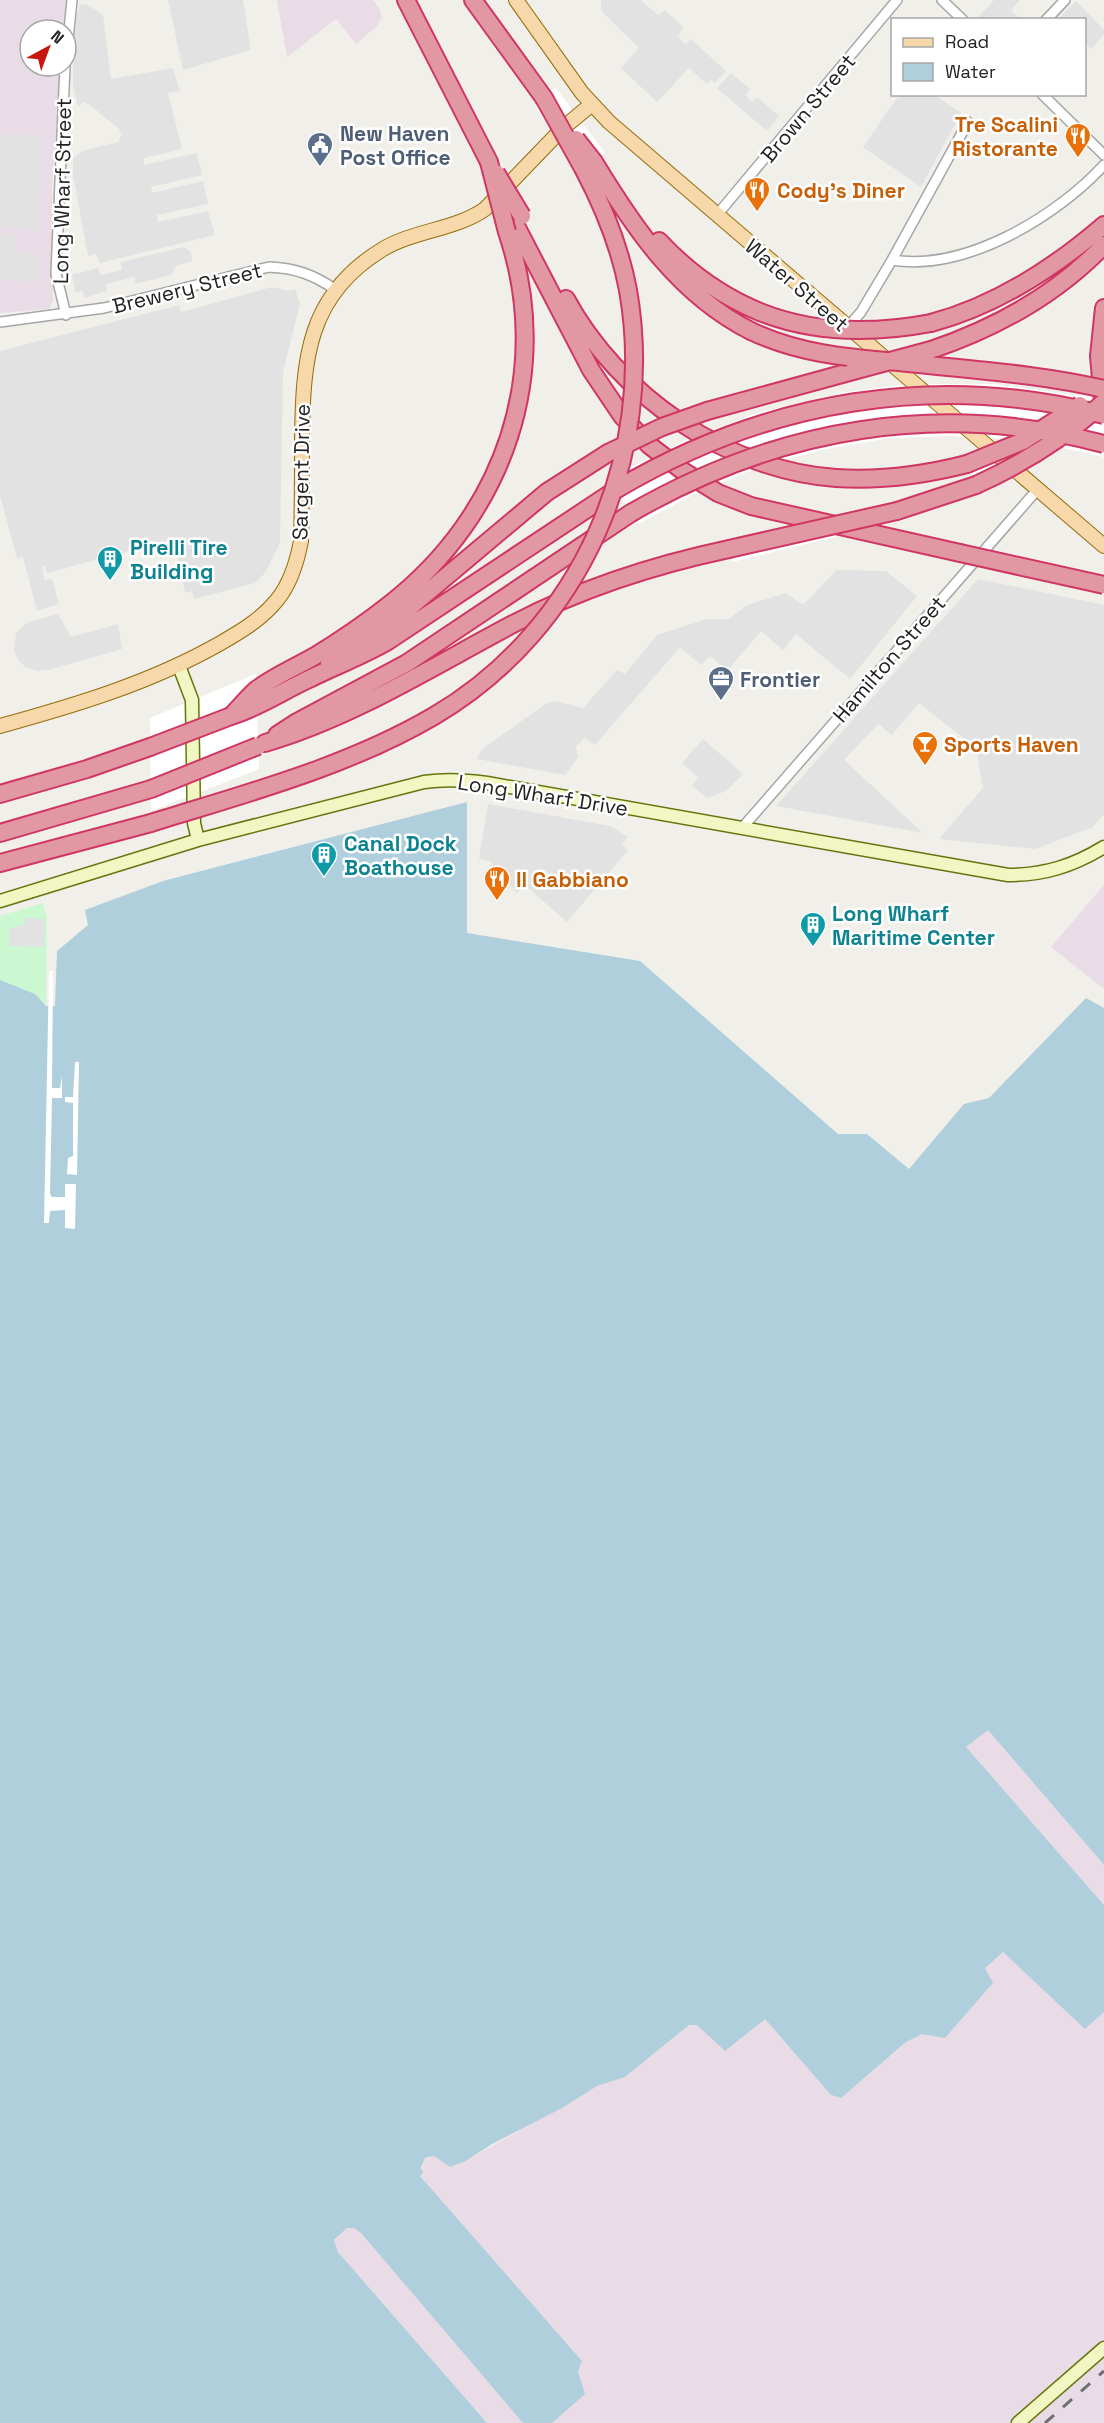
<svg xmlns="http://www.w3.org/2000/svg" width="1104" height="2423" font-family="'Space Grotesk',sans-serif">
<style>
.industrial{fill:#eadce7}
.park{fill:#cbf7d1}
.parking{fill:#e2e2e2}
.water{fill:#aecfdb}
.pier{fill:#fff}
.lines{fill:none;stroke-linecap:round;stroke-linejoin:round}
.street-casing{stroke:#a6a6a6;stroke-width:12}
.secondary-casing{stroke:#65750d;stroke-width:15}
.primary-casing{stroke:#956d0b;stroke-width:16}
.highway-casing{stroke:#d03664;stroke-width:20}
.street{stroke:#fff;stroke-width:9}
.secondary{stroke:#f1f6c3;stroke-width:12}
.primary{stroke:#f6d8aa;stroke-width:14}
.highway{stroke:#e298a2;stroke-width:16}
.rail{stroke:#707070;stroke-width:3;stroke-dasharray:12 12;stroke-linecap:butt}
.highway-bridge-casing{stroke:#d03664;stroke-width:20;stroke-linecap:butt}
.highway-bridge{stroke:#e298a2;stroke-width:16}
.labels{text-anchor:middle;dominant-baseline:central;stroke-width:5;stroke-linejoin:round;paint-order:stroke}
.street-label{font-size:21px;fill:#222;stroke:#fff}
.food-label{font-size:21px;font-weight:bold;fill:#c56008;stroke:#fff;text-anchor:start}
.service-label{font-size:21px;font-weight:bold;fill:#4e5e75;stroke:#fff;text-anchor:start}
.culture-label{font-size:21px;font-weight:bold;fill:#0d838f;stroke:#fff;text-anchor:start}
</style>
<rect width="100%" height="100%" fill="#f1efea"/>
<!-- industrial -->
<path class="industrial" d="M 0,0 L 66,0 L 64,30 L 30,30 L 30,66 L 61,66 L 52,187 L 53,301 L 49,309 L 0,313 Z
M 277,0 L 373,0 L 380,9 L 382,17 L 377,26 L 356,44 L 336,19 L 287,57 Z
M 1104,885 L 1104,989 L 1051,947 Z
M 988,1730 L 1104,1865 L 1104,1905 L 965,1747 Z
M 1003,1952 L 1085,2028 L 1104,2012 L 1104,2423 L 552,2423 L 585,2394 L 578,2371 L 420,2175 L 425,2159 L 434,2156 L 450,2167 L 466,2161 L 597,2086 L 625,2077 L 689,2025 L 765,2019 L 831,2095 L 841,2098 L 906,2042 L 922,2034 L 984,1968 Z
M 347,2228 L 354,2228 L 361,2233 L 523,2423 L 487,2423 L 338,2252 L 334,2241 Z"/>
<!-- park -->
<path class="park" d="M 43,903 L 47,919 L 46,1006 L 35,994 L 0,980 L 0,916 Z"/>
<!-- parking -->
<path class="parking" d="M 168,0 L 243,0 L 251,50 L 183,70 Z
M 601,0 L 641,0 L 658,15 L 665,10 L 684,28 L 678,35 L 685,45 L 691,39 L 726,71 L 715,83 L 711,80 L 707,84 L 689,68 L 657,102 L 621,68 L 639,48 L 603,13 L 601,7 Z
M 994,0 L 1020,0 L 1011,10 L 1020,19 L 980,19 L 978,17 Z
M 1076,1 L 1104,30 L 1104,34 L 1091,49 L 1087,45 L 1085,47 L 1084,20 L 1058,19 Z
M 87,4 L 103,15 L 111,79 L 173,68 L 180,91 L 168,93 L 182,149 L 144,158 L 144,165 L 197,153 L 202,175 L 151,187 L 152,193 L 203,181 L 208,204 L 157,215 L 158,222 L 208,211 L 215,235 L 100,263 L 96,254 L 88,256 L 73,175 L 73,159 L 82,151 L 118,142 L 122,135 L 119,129 L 90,105 L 84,102 L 78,107 L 73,85 L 73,54 L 77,15 L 80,5 Z
M 731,73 L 750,89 L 745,95 L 752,102 L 757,97 L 779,116 L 767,131 L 717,88 Z
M 899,95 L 935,95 L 961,113 L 921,187 L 863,147 Z
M 0,135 L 43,135 L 39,231 L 2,226 L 3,234 L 16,234 L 16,253 L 39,255 L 37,282 L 0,280 Z
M 184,247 L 191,252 L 192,261 L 176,266 L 172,275 L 134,284 L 135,277 L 106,284 L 107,291 L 84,298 L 83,291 L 75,292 L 72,275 L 98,268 L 101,275 L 122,270 L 121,262 Z
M 272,287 L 288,291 L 295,289 L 300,304 L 283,372 L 280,543 L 265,573 L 255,583 L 194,599 L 192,591 L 185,593 L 174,539 L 47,573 L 45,566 L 42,566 L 44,580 L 52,579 L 59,604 L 37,611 L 23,557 L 17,558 L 0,496 L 0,351 L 179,305 L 181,312 Z
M 837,570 L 886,571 L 917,596 L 850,679 L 796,634 L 783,650 L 761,631 L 727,671 L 710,656 L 701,665 L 680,647 L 595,745 L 584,738 L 576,747 L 578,757 L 565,775 L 477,759 L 482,749 L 547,703 L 555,701 L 583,708 L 617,670 L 625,674 L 657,635 L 707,619 L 729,619 L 747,605 L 786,593 L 803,605 Z
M 978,579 L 1104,605 L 1104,814 L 1093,827 L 1035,849 L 939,839 L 983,788 L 976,748 L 919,703 L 892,735 L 878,724 L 844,760 L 923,833 L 776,806 Z
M 58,614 L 71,637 L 118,624 L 122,649 L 48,670 L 37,671 L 26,667 L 18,660 L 14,650 L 16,633 L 28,622 Z
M 703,739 L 743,774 L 726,791 L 707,798 L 692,786 L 698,777 L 682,763 Z
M 488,804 L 610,826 L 628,837 L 622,845 L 628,850 L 567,922 L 525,885 L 517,893 L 494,867 L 490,861 L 479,859 Z
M 25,918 L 45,919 L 44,947 L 9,946 L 9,929 L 23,925 Z"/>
<!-- water -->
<path class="water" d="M 467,802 L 467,933 L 640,961 L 838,1134 L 867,1134 L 909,1169 L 964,1104 L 989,1098 L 1086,998 L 1104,1008 L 1104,1865 L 988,1730 L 966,1747 L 1104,1905 L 1104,2012 L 1085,2029 L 1003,1952 L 985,1968 L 993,1983 L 945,2038 L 922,2034 L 906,2042 L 841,2098 L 831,2095 L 765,2019 L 725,2051 L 697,2025 L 689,2025 L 625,2077 L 597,2086 L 562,2108 L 492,2144 L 466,2161 L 450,2167 L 434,2156 L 425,2158 L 421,2168 L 423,2172 L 420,2176 L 582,2361 L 578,2371 L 585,2394 L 552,2423 L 523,2423 L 361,2233 L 354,2228 L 347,2228 L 334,2240 L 338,2252 L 487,2423 L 0,2423 L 0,980 L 35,994 L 46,1006 L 55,1006 L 57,951 L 88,925 L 85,910 L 163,881 Z"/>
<!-- pier -->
<path class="pier" d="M 555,87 L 605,153 L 581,171 L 535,107 Z
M 755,322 L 803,341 L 836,347 L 1022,365 L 1100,378 L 1104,375 L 1104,457 L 1063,448 L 1024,472 L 979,495 L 965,458 L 1009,439 L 949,436 L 889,438 L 822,450 L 759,467 L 698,492 L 638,524 L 609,478 L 684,441 L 757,413 L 840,393 L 907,384 L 992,384 L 1080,396 L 1083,394 L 1001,382 L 861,369 L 797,357 L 746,338 Z
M 891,504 L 905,520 L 732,562 L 726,541 Z
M 256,674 L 259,769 L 151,811 L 150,718 Z
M 49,971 L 53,971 L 52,1088 L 60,1088 L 62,1076 L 62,1098 L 52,1098 L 50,1194 L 52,1197 L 65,1197 L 65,1184 L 76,1184 L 75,1229 L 65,1228 L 65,1210 L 50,1211 L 49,1223 L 44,1223 Z
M 75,1062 L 79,1062 L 77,1175 L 67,1174 L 68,1158 L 73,1156 L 73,1103 L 65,1102 L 65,1097 L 73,1097 Z"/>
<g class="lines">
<defs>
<path id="street" d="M 942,0 L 963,20
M 1046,20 L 1065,0
M 66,60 L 72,0
M 65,66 L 56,274 L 66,315
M 1042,94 L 1104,155
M 717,215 L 897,0
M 892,260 C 965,272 1056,217 1104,165
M 0,322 L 104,308 L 269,267 C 296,268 314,275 336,290
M 847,328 L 861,312 L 892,260 L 968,122
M 742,828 L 1037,490"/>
<path id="secondary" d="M 179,666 L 192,700 L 194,823 L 198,840
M 0,901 L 198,840 L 424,782 C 446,779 465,780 487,783 L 1008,875 C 1044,875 1073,866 1104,847
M 1018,2423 L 1104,2348"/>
<path id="primary" d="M 516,0 L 582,93 L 609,122 L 1104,546
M 0,726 C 76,705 150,683 219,644 C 240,632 262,619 277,600 C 291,583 297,562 301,541 C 302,507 302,474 302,440 C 303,359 307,295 383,249 C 415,230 455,230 485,209 L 563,128 L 592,104"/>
<path id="highway" d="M 406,0 L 489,162
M 473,0 L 544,98
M 594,162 C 634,228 679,295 751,331
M 584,170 C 604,208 620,247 628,290
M 515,224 L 591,370 L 622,416 L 649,445 L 683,471 L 718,493 L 751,506 L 960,553
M 659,241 C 688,272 721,296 760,312
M 566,299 C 618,395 726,470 836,478 C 881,481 924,475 967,464
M 931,323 C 995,306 1054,268 1104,225
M 931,350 C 996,328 1056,295 1104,245
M 1103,402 L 1099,356 L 1104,308
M 707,411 L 853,371
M 897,511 L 976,485
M 329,664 L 398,617 L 547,492 L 608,453
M 234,715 C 261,706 283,691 309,679 C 335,666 362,656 388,641 L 617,489
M 231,716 C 239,708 247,698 256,690 C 274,676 296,667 315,656 C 341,640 366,623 390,604 C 505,514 554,371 507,232
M 277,735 L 297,722 L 407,663 L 631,513
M 265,743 C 354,717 433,666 515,623 C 582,588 654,565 729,549
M 0,794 L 87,769 L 150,747
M 0,833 L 151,789
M 0,863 L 151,823"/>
</defs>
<!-- street casing -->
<use href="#street" class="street-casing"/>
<!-- secondary casing -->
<use href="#secondary" class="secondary-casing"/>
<!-- primary casing -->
<use href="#primary" class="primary-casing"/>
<!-- highway casing -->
<use href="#highway" class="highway-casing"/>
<!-- street -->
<use href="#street" class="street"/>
<!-- secondary -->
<use href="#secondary" class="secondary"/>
<!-- primary -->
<use href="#primary" class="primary"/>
<!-- highway -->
<use href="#highway" class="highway"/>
<!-- rail -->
<path class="rail" d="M 1045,2423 L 1104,2371"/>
<defs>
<path id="highway-bridge" d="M 544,98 L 584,170
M 576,139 L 594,162
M 489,162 L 507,232
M 496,173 L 522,216
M 760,312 C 815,334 873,334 931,323
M 751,331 C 801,355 853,358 908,363 C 973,370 1039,374 1104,389
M 853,371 L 931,350
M 608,453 L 662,427 L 707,411
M 967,464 L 1023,441 L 1080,405
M 976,485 C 1022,464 1066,437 1104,402
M 617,489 C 766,401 935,371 1104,415
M 631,513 C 778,428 939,400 1104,444
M 729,549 L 897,511
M 960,553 L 1104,585
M 150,747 L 231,716
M 151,789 L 258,746
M 151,823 C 247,793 347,767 434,716 C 581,630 657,455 628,290"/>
</defs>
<!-- highway-bridge casing -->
<use href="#highway-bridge" class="highway-bridge-casing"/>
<!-- highway-bridge -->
<use href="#highway-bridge" class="highway-bridge"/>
</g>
<!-- icons -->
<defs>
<symbol id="restaurant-pin" viewBox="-11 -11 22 30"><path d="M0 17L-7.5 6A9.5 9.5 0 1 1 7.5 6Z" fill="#e8710a" stroke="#fff"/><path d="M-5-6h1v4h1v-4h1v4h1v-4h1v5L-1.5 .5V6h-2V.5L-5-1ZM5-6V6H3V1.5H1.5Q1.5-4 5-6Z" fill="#fff"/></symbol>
<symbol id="civic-pin" viewBox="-11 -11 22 30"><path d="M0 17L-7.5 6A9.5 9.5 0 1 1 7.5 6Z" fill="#5c6f8a" stroke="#fff"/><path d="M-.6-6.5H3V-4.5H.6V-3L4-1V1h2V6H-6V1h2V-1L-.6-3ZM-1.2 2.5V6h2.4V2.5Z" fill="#fff"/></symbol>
<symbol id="building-pin" viewBox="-11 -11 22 30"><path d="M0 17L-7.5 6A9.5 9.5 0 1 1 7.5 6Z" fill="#0f9aa8" stroke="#fff"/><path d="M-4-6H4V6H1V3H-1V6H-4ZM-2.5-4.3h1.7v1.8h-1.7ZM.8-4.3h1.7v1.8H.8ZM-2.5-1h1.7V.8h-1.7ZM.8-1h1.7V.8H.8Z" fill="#fff"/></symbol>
<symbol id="office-pin" viewBox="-11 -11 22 30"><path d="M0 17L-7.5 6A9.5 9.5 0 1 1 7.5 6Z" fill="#5c6f8a" stroke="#fff"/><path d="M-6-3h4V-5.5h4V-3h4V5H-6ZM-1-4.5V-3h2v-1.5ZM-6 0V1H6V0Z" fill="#fff"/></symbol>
<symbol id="bar-pin" viewBox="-11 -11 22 30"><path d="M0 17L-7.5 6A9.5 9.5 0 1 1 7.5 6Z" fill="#e8710a" stroke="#fff"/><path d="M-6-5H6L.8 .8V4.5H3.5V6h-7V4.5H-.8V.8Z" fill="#fff"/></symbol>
</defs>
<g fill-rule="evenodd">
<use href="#restaurant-pin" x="1063" y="121" width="30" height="40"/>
<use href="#civic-pin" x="305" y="130" width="30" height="40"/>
<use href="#restaurant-pin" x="742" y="175" width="30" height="40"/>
<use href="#building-pin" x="95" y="544" width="30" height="40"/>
<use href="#office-pin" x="706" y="664" width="30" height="40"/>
<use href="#bar-pin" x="910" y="729" width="30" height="40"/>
<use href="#building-pin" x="309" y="840" width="30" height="40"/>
<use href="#restaurant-pin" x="482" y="864" width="30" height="40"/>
<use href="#building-pin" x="798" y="910" width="30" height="40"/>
</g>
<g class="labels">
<!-- street labels -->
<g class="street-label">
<text transform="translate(808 108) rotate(-50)">Brown Street</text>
<text transform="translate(62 191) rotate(-89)">Long Wharf Street</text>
<text transform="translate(797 285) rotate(41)">Water Street</text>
<text transform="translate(187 288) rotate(-14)">Brewery Street</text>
<text transform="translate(301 472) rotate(-89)">Sargent Drive</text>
<text transform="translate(889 659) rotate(-49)">Hamilton Street</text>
<text transform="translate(543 795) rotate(9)">Long Wharf Drive</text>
</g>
<!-- food labels -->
<g class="food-label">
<text x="1058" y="124" text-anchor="end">Tre Scalini<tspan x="1058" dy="24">Ristorante</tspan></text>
<text x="777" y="190">Cody’s Diner</text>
<text x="944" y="744">Sports Haven</text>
<text x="516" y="879">Il Gabbiano</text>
</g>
<!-- service labels -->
<g class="service-label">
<text x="340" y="133">New Haven<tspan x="340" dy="24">Post Office</tspan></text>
<text x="740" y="679">Frontier</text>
</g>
<!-- culture labels -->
<g class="culture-label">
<text x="130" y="547">Pirelli Tire<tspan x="130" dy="24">Building</tspan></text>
<text x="344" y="843">Canal Dock<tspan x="344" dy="24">Boathouse</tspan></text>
<text x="832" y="913">Long Wharf<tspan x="832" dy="24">Maritime Center</tspan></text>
</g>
</g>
<!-- legend -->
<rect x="891" y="18" width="195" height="78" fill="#ffffff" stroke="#a7a7a7" stroke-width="1.5"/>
<rect x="903" y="38" width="30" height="9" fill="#f6d8aa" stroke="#a7a7a7" stroke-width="1.5"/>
<text x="945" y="48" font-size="18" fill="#222222">Road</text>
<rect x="903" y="63" width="30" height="18" fill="#aecfdb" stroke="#a7a7a7" stroke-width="1.5"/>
<text x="945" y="78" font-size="18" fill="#222222">Water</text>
<!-- north arrow -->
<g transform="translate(48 48) rotate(41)"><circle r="28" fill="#ffffff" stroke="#a7a7a7" stroke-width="1.5"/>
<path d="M0-4.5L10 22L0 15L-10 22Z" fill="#c6160e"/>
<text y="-9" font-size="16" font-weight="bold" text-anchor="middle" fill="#222222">N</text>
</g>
</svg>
